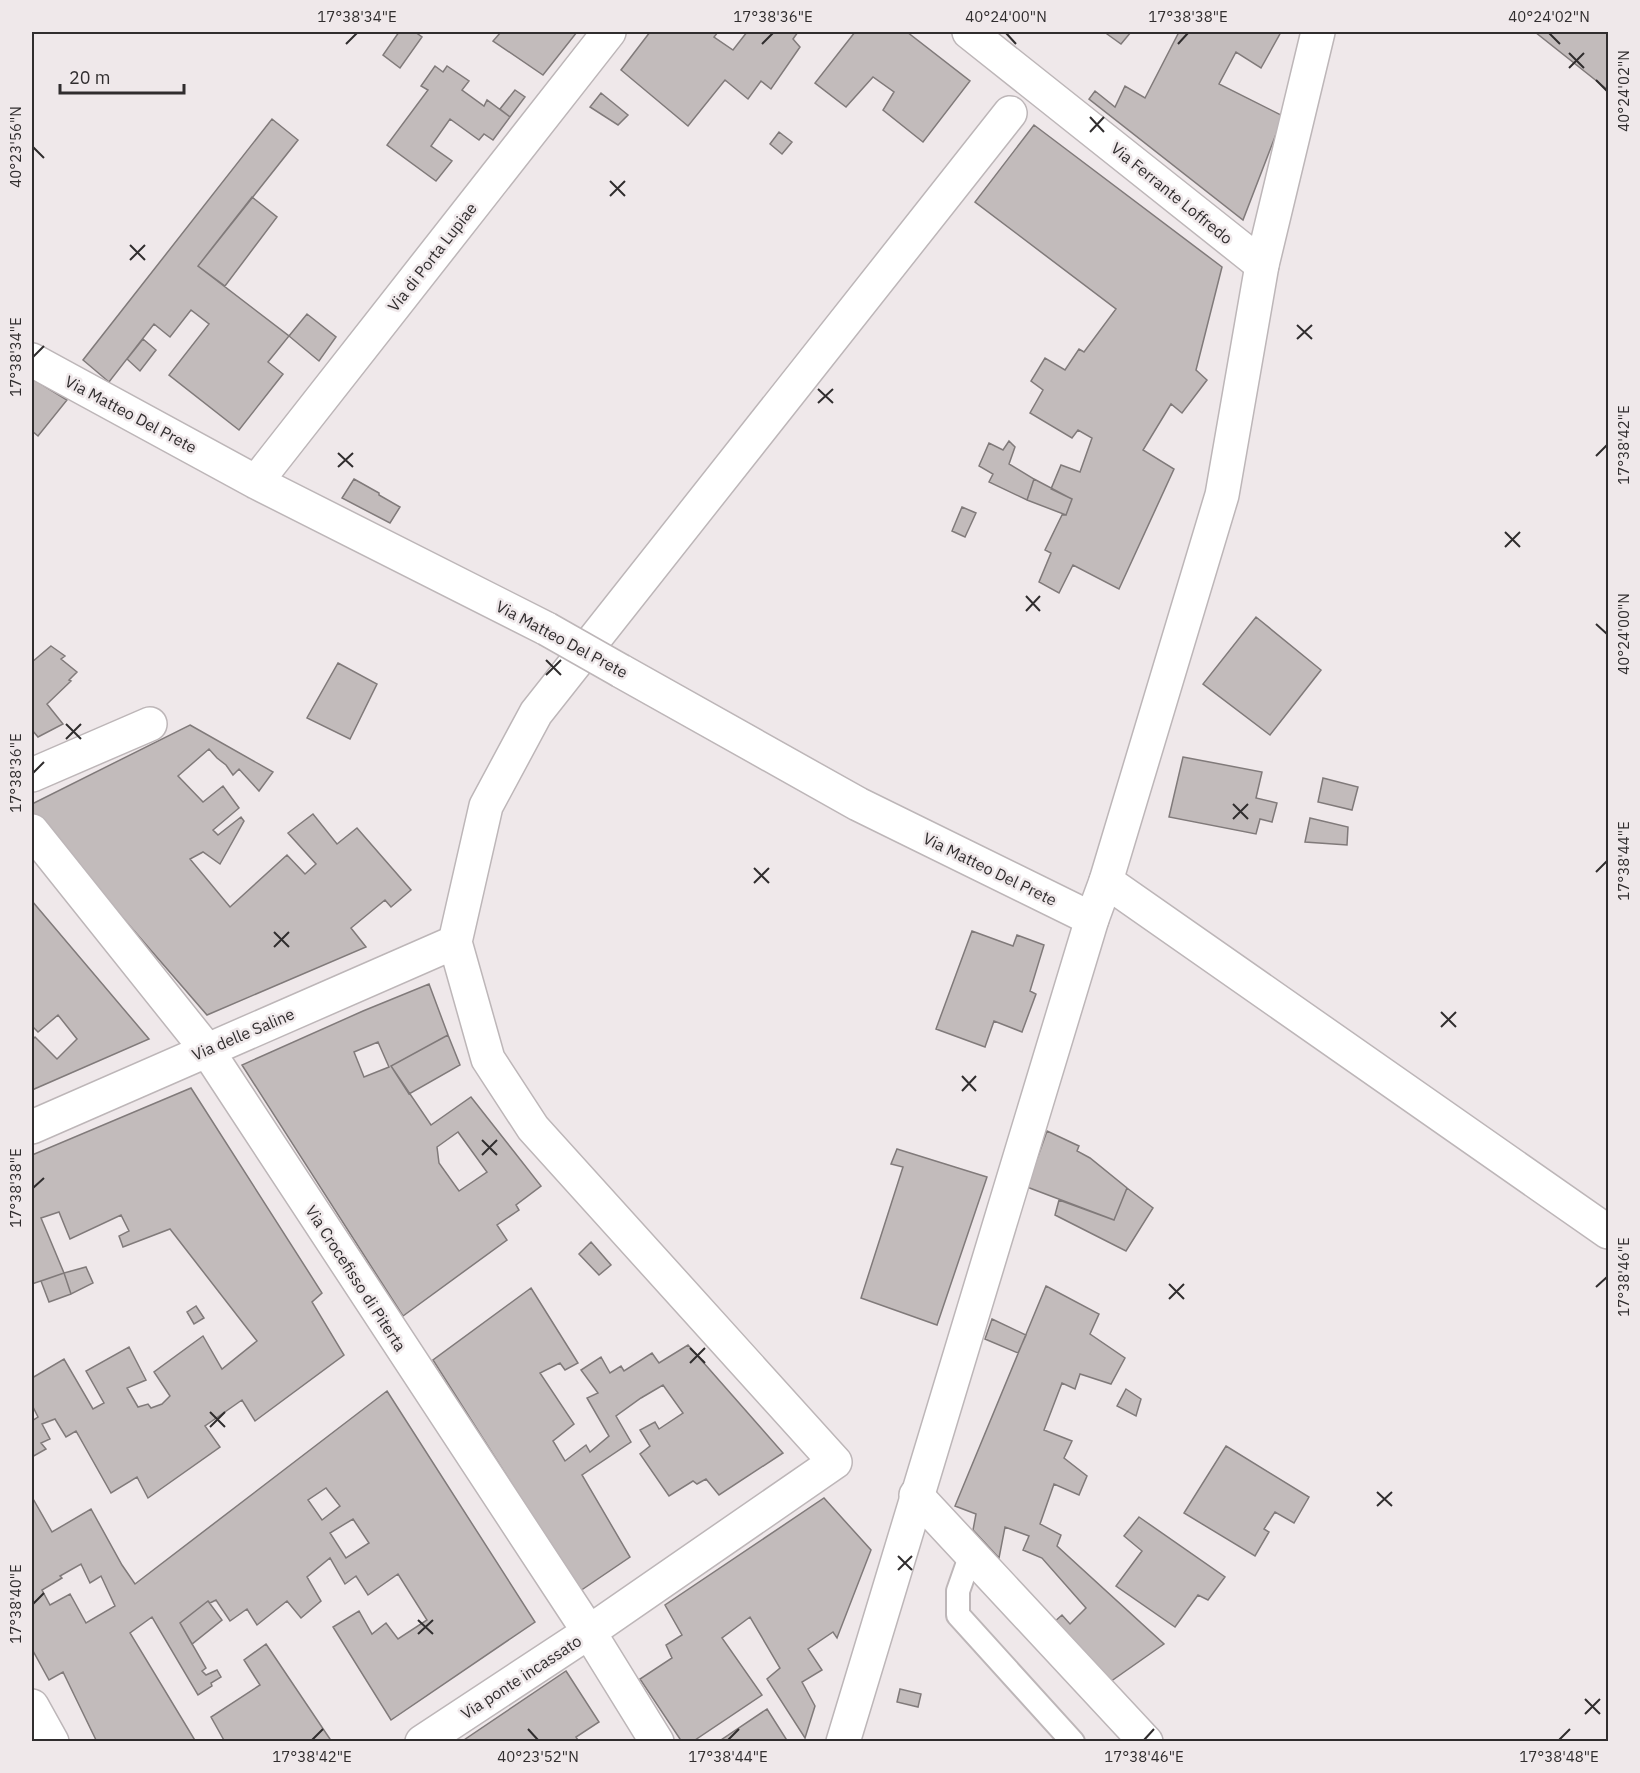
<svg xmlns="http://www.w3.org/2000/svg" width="1640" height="1773" font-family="'IBM Plex Sans',sans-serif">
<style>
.building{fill:#c2bbbb;stroke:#807a7a;stroke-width:1.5;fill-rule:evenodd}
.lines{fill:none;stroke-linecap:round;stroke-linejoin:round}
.lane-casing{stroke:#bdb6b8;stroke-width:26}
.street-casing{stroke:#bdb6b8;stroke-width:36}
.secondary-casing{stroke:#bdb6b8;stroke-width:36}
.lane{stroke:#fff;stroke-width:22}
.street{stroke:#fff;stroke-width:33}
.secondary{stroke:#fff;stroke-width:33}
.street-bridge-casing{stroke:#bdb6b8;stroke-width:36;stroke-linecap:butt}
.street-bridge{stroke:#fff;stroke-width:33}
.ticks{fill:none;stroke:#302d2e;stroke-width:2}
.labels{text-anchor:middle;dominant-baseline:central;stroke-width:5;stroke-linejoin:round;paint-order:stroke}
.street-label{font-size:16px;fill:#302d2e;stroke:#efe8ea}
.neatline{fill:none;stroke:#302d2e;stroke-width:2}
.ticks-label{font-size:15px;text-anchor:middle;fill:#302d2e}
</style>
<rect width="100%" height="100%" fill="#efe8ea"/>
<!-- building -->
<path class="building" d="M 399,32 L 415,32 L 422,37 L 400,68 L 383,55 Z
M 501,32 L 577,32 L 543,75 L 493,41 Z
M 650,32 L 718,32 L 714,37 L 733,50 L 747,32 L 798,32 L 793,39 L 800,47 L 771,89 L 761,81 L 748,99 L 725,80 L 688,126 L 621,70 Z
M 855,32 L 907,32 L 970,81 L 923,142 L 883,110 L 894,92 L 873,77 L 846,107 L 815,83 Z
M 1109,32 L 1131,32 L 1121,44 L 1107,34 Z
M 1179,32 L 1281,32 L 1261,68 L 1236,52 L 1219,84 L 1283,116 L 1243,220 L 1089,99 L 1095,91 L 1115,107 L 1125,86 L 1145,98 Z
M 1535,32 L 1608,32 L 1608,90 Z
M 435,66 L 443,72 L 447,66 L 469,81 L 462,90 L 484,106 L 487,100 L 510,117 L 493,140 L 484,134 L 479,140 L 450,119 L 431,146 L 452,161 L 436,181 L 387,145 L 428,90 L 421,86 Z
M 515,90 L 525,97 L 510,117 L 500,109 Z
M 601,93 L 628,115 L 618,125 L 590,107 Z
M 272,119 L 298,140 L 198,266 L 289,336 L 268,362 L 283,374 L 239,430 L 169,375 L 209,324 L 191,310 L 170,337 L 154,324 L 109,382 L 83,360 Z
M 1034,125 L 1222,267 L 1196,370 L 1207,380 L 1182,413 L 1171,404 L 1143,450 L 1174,469 L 1119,589 L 1073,565 L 1059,593 L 1039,582 L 1051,553 L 1045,550 L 1062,515 L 1066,515 L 1072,499 L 1051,489 L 1061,465 L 1080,472 L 1092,438 L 1078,430 L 1072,438 L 1030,413 L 1043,390 L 1031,381 L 1045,358 L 1065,370 L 1079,349 L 1084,352 L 1116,309 L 975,202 Z
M 779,132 L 792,142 L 782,154 L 770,144 Z
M 252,197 L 277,217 L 225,286 L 198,266 Z
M 307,314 L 336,337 L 319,361 L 289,336 Z
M 143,339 L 156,350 L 140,371 L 127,359 Z
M 33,379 L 67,400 L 38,436 L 32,431 L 32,382 Z
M 1009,441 L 1015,447 L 1009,464 L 1034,479 L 1027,500 L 989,482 L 993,474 L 979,466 L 989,443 L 1003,450 Z
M 354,479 L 379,493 L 379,495 L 400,507 L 390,523 L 342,498 Z
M 1034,479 L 1072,499 L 1066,515 L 1027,500 Z
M 962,507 L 976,513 L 965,537 L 952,531 Z
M 1256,617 L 1321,670 L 1270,735 L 1203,684 Z
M 51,646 L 65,656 L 61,659 L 77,672 L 69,680 L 71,681 L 47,704 L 63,724 L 38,737 L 32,730 L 32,662 Z
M 338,663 L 377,684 L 350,739 L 307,718 Z
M 190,725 L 273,772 L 259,791 L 239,769 L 233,775 L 226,765 L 217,758 L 209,749 L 178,776 L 203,802 L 223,786 L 239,808 L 213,830 L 218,835 L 241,817 L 244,821 L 220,864 L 203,852 L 190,859 L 230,907 L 287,855 L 305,874 L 316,864 L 288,833 L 313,814 L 337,844 L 357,828 L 411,890 L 391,907 L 385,900 L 351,928 L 366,947 L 207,1015 L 32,813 L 32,804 Z
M 1183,757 L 1262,772 L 1256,798 L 1277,803 L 1272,822 L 1260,819 L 1256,834 L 1169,817 Z
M 1323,778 L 1358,787 L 1352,810 L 1318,802 Z
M 1310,818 L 1348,827 L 1347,845 L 1305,842 Z
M 32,901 L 149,1039 L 32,1090 L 32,1040 L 35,1037 L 57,1059 L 77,1039 L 58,1015 L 38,1032 L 32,1026 Z
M 972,931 L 1013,946 L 1017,935 L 1044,945 L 1030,991 L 1036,994 L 1022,1032 L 994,1021 L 985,1047 L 936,1029 Z
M 429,984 L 448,1035 L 391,1066 L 431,1125 L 471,1097 L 541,1186 L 516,1205 L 519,1210 L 497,1225 L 507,1240 L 403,1316 L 242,1065 L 363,1011 ZM 378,1042 L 389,1067 L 364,1077 L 354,1052 ZM 458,1132 L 487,1172 L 459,1191 L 439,1163 L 437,1147 Z
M 448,1035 L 460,1065 L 409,1094 L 391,1066 Z
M 191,1088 L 322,1293 L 312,1302 L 344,1355 L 255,1421 L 242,1400 L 205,1426 L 220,1447 L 148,1498 L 137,1477 L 111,1493 L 76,1431 L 66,1437 L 55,1419 L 42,1424 L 50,1439 L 41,1443 L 46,1449 L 32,1457 L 32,1421 L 38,1417 L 32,1405 L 32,1378 L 64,1359 L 93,1409 L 104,1403 L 86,1371 L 129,1347 L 146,1380 L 127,1388 L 138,1407 L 148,1404 L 151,1408 L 162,1404 L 170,1396 L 154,1372 L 203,1336 L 222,1369 L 257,1341 L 170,1229 L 123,1247 L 119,1236 L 129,1231 L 121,1215 L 70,1239 L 59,1212 L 41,1218 L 64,1273 L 32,1284 L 32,1155 Z
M 1047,1131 L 1079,1146 L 1077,1151 L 1090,1158 L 1127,1188 L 1114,1220 L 1027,1187 Z
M 897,1149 L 987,1177 L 937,1325 L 861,1298 L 903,1167 L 891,1164 Z
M 1127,1188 L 1153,1208 L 1126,1251 L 1055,1215 L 1059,1200 L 1114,1220 Z
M 591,1242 L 611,1265 L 599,1275 L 579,1254 Z
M 86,1267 L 93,1283 L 71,1294 L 64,1273 Z
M 64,1273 L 71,1294 L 49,1302 L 41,1281 Z
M 1046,1286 L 1099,1314 L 1090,1334 L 1125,1358 L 1111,1384 L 1080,1374 L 1075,1389 L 1062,1383 L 1044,1430 L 1072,1441 L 1064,1458 L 1087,1476 L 1079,1495 L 1054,1484 L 1040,1524 L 1061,1535 L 1057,1546 L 1164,1644 L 1107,1684 L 1053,1623 L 1062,1615 L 1070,1624 L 1086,1608 L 1042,1558 L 1023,1550 L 1029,1536 L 1005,1527 L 999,1558 L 973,1530 L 976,1514 L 955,1506 Z
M 531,1288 L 578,1363 L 565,1370 L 560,1363 L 540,1373 L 574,1424 L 553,1441 L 565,1461 L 586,1445 L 590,1452 L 609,1436 L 587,1398 L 598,1393 L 581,1370 L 601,1357 L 610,1373 L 621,1366 L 624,1371 L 652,1353 L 659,1363 L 688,1345 L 783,1453 L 719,1495 L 706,1479 L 697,1484 L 693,1481 L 669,1496 L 640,1454 L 650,1446 L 640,1430 L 655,1422 L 659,1429 L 683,1413 L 663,1385 L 641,1398 L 616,1416 L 631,1442 L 582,1475 L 630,1557 L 580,1591 L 433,1360 Z
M 196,1306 L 204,1318 L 194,1324 L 187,1312 Z
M 992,1319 L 1026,1335 L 1018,1353 L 985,1339 Z
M 1126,1389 L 1141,1399 L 1136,1416 L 1117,1406 Z
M 387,1391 L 535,1622 L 391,1720 L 333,1627 L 359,1611 L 372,1634 L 386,1623 L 398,1639 L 427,1620 L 398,1574 L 368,1595 L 356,1576 L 345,1584 L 330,1558 L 307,1577 L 321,1601 L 301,1618 L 287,1601 L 257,1625 L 247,1609 L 230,1621 L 216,1600 L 210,1603 L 208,1601 L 180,1623 L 206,1668 L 202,1671 L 206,1675 L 217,1670 L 221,1677 L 211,1683 L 212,1686 L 198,1695 L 152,1617 L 130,1633 L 196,1742 L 97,1742 L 63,1672 L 49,1680 L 32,1649 L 32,1497 L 52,1532 L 91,1509 L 122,1565 L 135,1584 ZM 326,1488 L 340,1506 L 322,1520 L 308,1500 ZM 353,1519 L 369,1543 L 346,1558 L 330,1533 ZM 81,1564 L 90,1583 L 101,1576 L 115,1606 L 86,1623 L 70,1594 L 50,1605 L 42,1590 L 62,1578 L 60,1576 Z
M 1226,1446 L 1309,1497 L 1294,1523 L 1275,1512 L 1264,1529 L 1269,1532 L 1255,1556 L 1184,1513 Z
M 824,1498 L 871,1550 L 837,1638 L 833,1632 L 808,1649 L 822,1670 L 802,1682 L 815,1706 L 805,1738 L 767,1679 L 780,1668 L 750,1617 L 722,1638 L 762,1695 L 692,1742 L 682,1742 L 640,1679 L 672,1658 L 666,1645 L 682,1635 L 665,1605 Z
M 1139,1517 L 1225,1577 L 1208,1600 L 1198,1595 L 1175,1627 L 1116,1586 L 1142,1551 L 1124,1536 Z
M 208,1601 L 222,1620 L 192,1644 L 180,1623 Z
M 266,1644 L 332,1742 L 225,1742 L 211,1717 L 260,1685 L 244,1660 Z
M 566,1671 L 599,1722 L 576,1737 L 579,1742 L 461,1742 Z
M 900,1689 L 921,1694 L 918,1707 L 897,1702 Z
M 767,1709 L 788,1742 L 718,1742 Z"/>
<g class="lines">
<defs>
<path id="lane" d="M 971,1554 L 958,1591 L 958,1615 L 1073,1742"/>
<path id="street" d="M 969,32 L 1262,265
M 32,360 L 256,482 L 547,629
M 256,482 L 609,32
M 621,671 L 858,804 L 1092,919
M 32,775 L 150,724
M 32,831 L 207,1050 L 589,1632 L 657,1742
M 1106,881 L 1608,1232
M 32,1127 L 455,942
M 916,1495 L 1146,1742
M 32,1706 L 52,1742
M 422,1742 L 589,1632 L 835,1462 L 533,1128 L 488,1059 L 455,942 L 486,806 L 536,713 L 1010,113"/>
<path id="secondary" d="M 843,1742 L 1092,919 L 1106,881 L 1222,495 L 1262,265 L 1318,32"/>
</defs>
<!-- lane casing -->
<use href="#lane" class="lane-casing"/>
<!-- street casing -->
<use href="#street" class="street-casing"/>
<!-- secondary casing -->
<use href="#secondary" class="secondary-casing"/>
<!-- lane -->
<use href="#lane" class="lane"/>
<!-- street -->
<use href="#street" class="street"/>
<!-- secondary -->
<use href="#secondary" class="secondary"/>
<defs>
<path id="street-bridge" d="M 547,629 L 621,671"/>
</defs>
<!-- street-bridge casing -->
<use href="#street-bridge" class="street-bridge-casing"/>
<!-- street-bridge -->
<use href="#street-bridge" class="street-bridge"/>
</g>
<!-- ticks -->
<path class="ticks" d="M 1006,33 L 1016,44M 1549,33 L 1560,44M 346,44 L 357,33M 762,44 L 773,33M 1178,44 L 1188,33M 1569,53 L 1584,68M 1569,68 L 1584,53M 1596,80 L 1607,91M 1090,117 L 1104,132M 1090,132 L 1104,117M 33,147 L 44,158M 610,181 L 625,196M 610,196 L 625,181M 130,245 L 145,260M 130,260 L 145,245M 1297,325 L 1312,339M 1297,339 L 1312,325M 33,357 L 44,346M 818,389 L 833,403M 818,403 L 833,389M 338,453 L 353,467M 1596,456 L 1607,445M 338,467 L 353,453M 1505,532 L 1520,547M 1505,547 L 1520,532M 1026,596 L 1040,611M 1026,611 L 1040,596M 1596,624 L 1607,634M 546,660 L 561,675M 546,675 L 561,660M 66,724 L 81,739M 66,739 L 81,724M 33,773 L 44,762M 1233,804 L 1248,819M 1233,819 L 1248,804M 754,868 L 769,883M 1596,872 L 1607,861M 754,883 L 769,868M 274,932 L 289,947M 274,947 L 289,932M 1441,1012 L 1456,1027M 1441,1027 L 1456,1012M 962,1076 L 976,1091M 962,1091 L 976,1076M 482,1140 L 497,1155M 482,1155 L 497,1140M 33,1188 L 44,1178M 1169,1284 L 1184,1299M 1596,1287 L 1607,1277M 1169,1299 L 1184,1284M 690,1348 L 705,1363M 690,1363 L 705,1348M 210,1412 L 225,1427M 210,1427 L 225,1412M 1377,1492 L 1392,1506M 1377,1506 L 1392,1492M 898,1556 L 912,1570M 898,1570 L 912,1556M 33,1604 L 44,1593M 418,1620 L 433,1634M 418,1634 L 433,1620M 1585,1699 L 1600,1714M 1585,1714 L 1600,1699M 528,1729 L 538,1740M 312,1740 L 323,1729M 728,1740 L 739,1729M 1144,1740 L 1154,1729M 1559,1740 L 1570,1729"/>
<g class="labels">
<!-- street labels -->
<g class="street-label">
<text transform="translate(1172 193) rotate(39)">Via Ferrante Loffredo</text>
<text transform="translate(432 257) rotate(-52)">Via di Porta Lupiae</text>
<text transform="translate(131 414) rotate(28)">Via Matteo Del Prete</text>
<text transform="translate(562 639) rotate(28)">Via Matteo Del Prete</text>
<text transform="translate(990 869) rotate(26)">Via Matteo Del Prete</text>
<text transform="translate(243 1034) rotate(-23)">Via delle Saline</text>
<text transform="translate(356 1278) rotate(57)">Via Crocefisso di Piterta</text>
<text transform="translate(521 1677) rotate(-33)">Via ponte incassato</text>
</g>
</g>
<!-- border -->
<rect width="1640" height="1773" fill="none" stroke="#efe8ea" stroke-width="66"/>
<!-- scale -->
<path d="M60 84v9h124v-9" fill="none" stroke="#302d2e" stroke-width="3"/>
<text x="69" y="84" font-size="18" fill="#302d2e" stroke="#efe8ea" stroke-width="4.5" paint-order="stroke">20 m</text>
<rect x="33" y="33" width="1574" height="1707" class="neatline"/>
<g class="ticks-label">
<text x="357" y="22">17°38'34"E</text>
<text x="773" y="22">17°38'36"E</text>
<text x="1006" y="22">40°24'00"N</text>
<text x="1188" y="22">17°38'38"E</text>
<text x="1549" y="22">40°24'02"N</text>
<text transform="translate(1624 91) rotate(-90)" y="5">40°24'02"N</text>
<text transform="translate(16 147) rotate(-90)" y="5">40°23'56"N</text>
<text transform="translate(16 357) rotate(-90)" y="5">17°38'34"E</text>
<text transform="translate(1624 445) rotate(-90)" y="5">17°38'42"E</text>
<text transform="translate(1624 634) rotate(-90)" y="5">40°24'00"N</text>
<text transform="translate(16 773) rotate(-90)" y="5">17°38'36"E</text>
<text transform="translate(1624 861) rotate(-90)" y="5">17°38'44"E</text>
<text transform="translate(16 1188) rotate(-90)" y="5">17°38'38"E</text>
<text transform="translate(1624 1277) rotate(-90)" y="5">17°38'46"E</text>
<text transform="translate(16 1604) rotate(-90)" y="5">17°38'40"E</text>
<text x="312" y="1762">17°38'42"E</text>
<text x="538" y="1762">40°23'52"N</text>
<text x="728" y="1762">17°38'44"E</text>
<text x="1144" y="1762">17°38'46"E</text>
<text x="1559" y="1762">17°38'48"E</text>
</g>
</svg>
